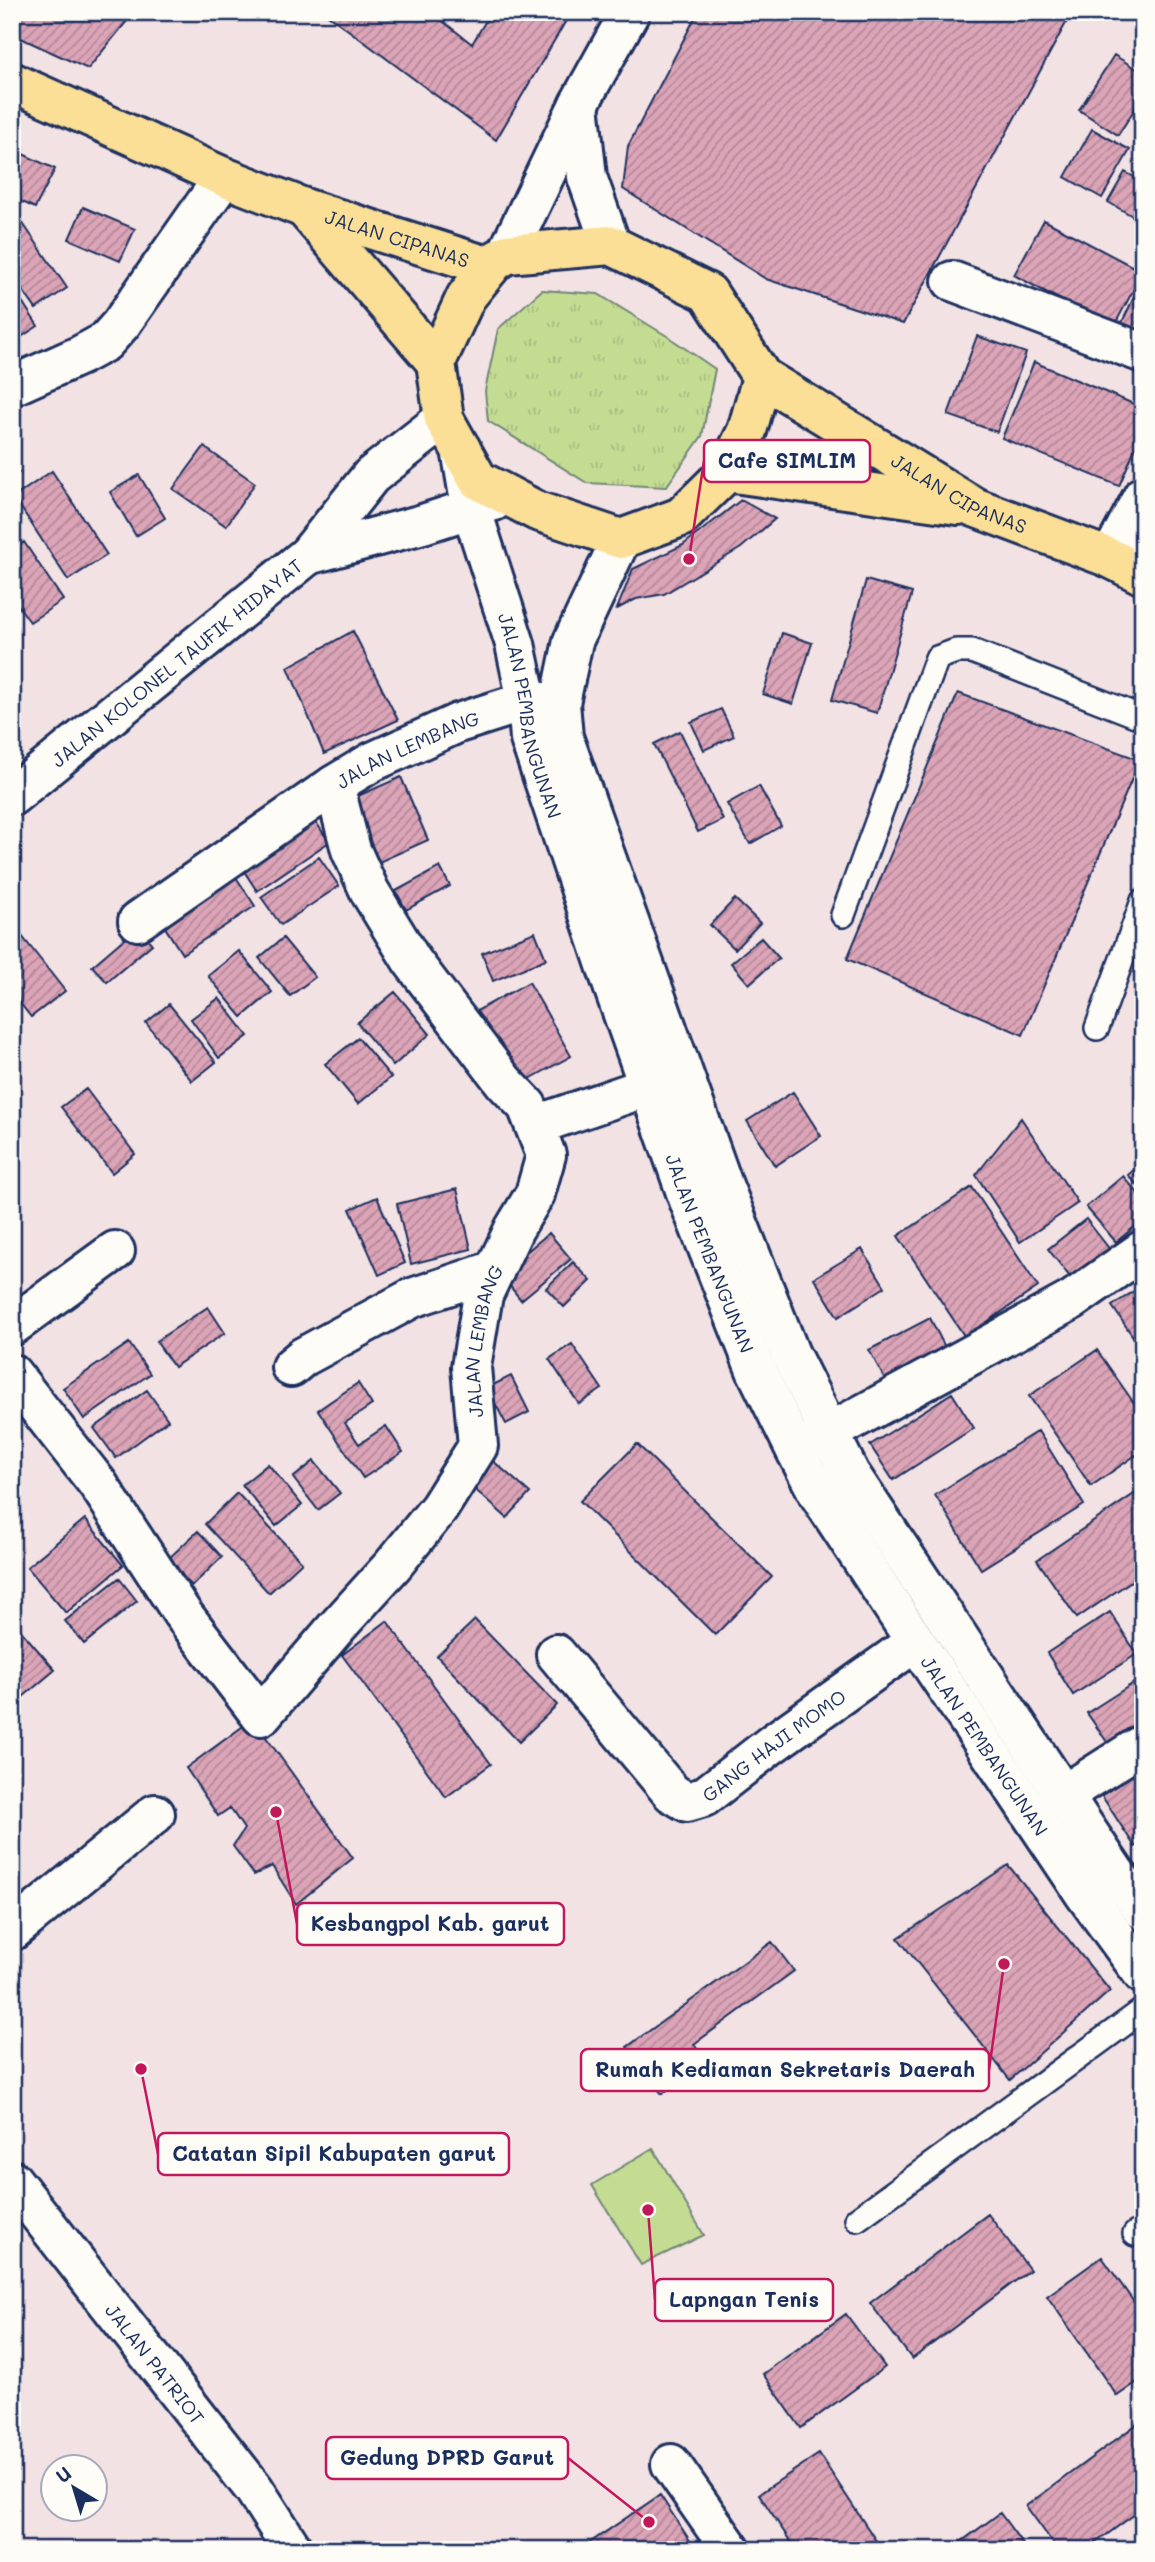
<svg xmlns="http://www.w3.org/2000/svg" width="1155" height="2562" font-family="Mali,sans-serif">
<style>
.grass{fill:url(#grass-tufts);stroke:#708678;stroke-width:2}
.pitch{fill:#c4dc92;stroke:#708678;stroke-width:2}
.building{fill:url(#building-hatch);stroke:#1b2f5e;stroke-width:2}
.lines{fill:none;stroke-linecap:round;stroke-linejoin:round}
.lane-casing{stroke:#1b2f5e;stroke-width:28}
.street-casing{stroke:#1b2f5e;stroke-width:44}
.secondary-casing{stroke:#1b2f5e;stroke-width:44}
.primary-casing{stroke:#1b2f5e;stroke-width:44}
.lane{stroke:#fdfcf7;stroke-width:23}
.street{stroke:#fdfcf7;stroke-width:38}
.secondary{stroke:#fdfcf7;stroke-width:38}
.primary{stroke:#fbdf96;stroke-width:38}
.labels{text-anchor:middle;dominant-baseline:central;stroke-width:7;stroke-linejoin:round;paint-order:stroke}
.street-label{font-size:19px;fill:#1b2f5e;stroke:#fdfcf7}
.leader{fill:none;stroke:#c2185b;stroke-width:2.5}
.callout-dot{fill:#c2185b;stroke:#fdfcf7;stroke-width:2.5}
.callout{fill:#fdfcf7;stroke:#c2185b;stroke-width:2.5}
.callout-label{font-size:21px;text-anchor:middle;font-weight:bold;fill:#1b2f5e}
</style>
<defs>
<pattern id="grass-tufts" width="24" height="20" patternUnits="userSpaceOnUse" patternTransform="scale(1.75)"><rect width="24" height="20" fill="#c4dc92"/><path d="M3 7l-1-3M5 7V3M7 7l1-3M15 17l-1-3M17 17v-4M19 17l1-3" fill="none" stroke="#a8bd80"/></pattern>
<pattern id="building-hatch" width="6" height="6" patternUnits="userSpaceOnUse" patternTransform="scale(1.75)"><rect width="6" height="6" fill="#dca4b7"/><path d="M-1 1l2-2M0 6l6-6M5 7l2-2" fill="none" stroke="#b28698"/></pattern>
</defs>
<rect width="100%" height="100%" fill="#f3e2e4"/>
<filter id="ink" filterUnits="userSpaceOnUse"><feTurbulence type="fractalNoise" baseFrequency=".0143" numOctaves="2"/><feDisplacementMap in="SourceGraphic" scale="14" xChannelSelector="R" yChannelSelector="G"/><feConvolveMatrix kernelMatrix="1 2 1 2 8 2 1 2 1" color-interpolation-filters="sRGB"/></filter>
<g filter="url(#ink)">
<!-- grass -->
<path class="grass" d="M 542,290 L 598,294 L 667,336 L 715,369 L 702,436 L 666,487 L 587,483 L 488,421 L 485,391 L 498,329 Z"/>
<!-- pitch -->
<path class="pitch" d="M 653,2148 L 704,2235 L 641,2265 L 592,2185 Z"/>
<!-- building -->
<path class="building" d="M 12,12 L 98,12 L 127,21 L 88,69 L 12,34 Z
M 324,12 L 431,12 L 472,44 L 491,12 L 571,12 L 496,140 Z
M 698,12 L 1072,12 L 903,324 L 766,279 L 623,189 L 628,146 Z
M 1114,55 L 1143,73 L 1143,96 L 1118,135 L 1079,110 Z
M 1092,129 L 1130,150 L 1102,198 L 1065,177 Z
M 12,149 L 55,169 L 35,208 L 12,197 Z
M 1125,172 L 1143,182 L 1143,222 L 1108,202 Z
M 83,207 L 135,229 L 120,261 L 69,239 Z
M 1044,220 L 1143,272 L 1113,328 L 1014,275 Z
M 22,222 L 67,288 L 36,309 L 12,275 L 12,228 Z
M 1143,278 L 1143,348 L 1116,335 Z
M 12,286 L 38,326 L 12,343 Z
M 977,336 L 1026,353 L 997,432 L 948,415 Z
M 1034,362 L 1143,408 L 1143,430 L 1119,486 L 1002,438 Z
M 204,447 L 255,483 L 226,526 L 173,489 Z
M 12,462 L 19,473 L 12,477 Z
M 52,471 L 107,555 L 68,580 L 14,497 Z
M 139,475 L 165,518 L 136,536 L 110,492 Z
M 741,500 L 775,519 L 741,548 L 664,594 L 636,599 L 617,609 L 633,569 L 683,545 Z
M 24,542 L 63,600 L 30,622 L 12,597 L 12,550 Z
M 866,580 L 912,593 L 877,713 L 832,700 Z
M 353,631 L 398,720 L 324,754 L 288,667 Z
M 782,633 L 812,643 L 793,704 L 763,694 Z
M 958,693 L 1140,760 L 1023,1035 L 847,959 Z
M 721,709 L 734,736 L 704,750 L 691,722 Z
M 680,731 L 723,820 L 698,832 L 654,744 Z
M 401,777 L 428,840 L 379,862 L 351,799 Z
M 759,786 L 781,826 L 750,844 L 727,804 Z
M 314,819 L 329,842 L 257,891 L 242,868 Z
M 319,857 L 339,886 L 281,925 L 261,897 Z
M 228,865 L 255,906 L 182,954 L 156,913 Z
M 440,867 L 450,886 L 406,910 L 396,891 Z
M 735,899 L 760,923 L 735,949 L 710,925 Z
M 138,927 L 152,944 L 107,982 L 92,966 Z
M 18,931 L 65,991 L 31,1017 L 12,993 L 12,935 Z
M 535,932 L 546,959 L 493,981 L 482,953 Z
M 283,938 L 315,977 L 290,996 L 259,958 Z
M 761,938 L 779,958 L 749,984 L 731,963 Z
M 239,951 L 272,992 L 242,1017 L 208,976 Z
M 529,982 L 571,1056 L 517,1086 L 475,1012 Z
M 395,992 L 430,1034 L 393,1066 L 357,1023 Z
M 219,998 L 248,1036 L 219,1058 L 191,1019 Z
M 169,1004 L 216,1062 L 192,1081 L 146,1023 Z
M 358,1038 L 391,1077 L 358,1104 L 325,1064 Z
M 86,1089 L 135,1154 L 112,1173 L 61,1107 Z
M 793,1092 L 821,1136 L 775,1166 L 747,1121 Z
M 1021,1118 L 1078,1203 L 1020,1242 L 976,1175 Z
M 1143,1162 L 1143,1191 L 1128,1175 Z
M 1123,1176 L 1143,1199 L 1143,1220 L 1116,1242 L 1086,1207 Z
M 972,1187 L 1038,1287 L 965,1337 L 898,1236 Z
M 457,1189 L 471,1249 L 411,1264 L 397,1204 Z
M 377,1197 L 405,1263 L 379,1275 L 350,1209 Z
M 1086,1219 L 1115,1256 L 1077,1286 L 1048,1249 Z
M 549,1233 L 571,1259 L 521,1300 L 500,1274 Z
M 862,1249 L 885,1287 L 838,1317 L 814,1278 Z
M 573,1262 L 591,1281 L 564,1307 L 546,1288 Z
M 1143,1285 L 1143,1351 L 1112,1306 Z
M 208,1307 L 225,1333 L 174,1367 L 156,1341 Z
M 930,1318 L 949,1355 L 889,1387 L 869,1350 Z
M 129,1343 L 150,1374 L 84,1419 L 63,1388 Z
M 572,1344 L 602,1389 L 579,1404 L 549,1359 Z
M 1097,1350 L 1143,1416 L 1143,1464 L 1136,1455 L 1091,1486 L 1029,1396 Z
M 511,1376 L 529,1412 L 506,1424 L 487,1388 Z
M 358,1383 L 372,1405 L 345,1423 L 359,1444 L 386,1426 L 403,1452 L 363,1478 L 318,1410 Z
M 147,1390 L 168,1420 L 116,1458 L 94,1428 Z
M 952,1393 L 974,1428 L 893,1480 L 870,1445 Z
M 1038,1431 L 1084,1505 L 981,1569 L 935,1495 Z
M 637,1444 L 772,1577 L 715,1635 L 580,1501 Z
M 492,1460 L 530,1493 L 507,1518 L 470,1485 Z
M 314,1461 L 340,1493 L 318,1510 L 293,1478 Z
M 268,1464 L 302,1505 L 276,1526 L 242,1485 Z
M 1143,1488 L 1143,1573 L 1077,1618 L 1037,1560 Z
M 237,1493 L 302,1562 L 269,1593 L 205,1524 Z
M 85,1519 L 123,1565 L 66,1613 L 27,1567 Z
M 198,1531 L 222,1557 L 192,1586 L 167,1560 Z
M 119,1578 L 137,1601 L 84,1644 L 65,1621 Z
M 1110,1612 L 1137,1654 L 1073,1695 L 1047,1653 Z
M 475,1620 L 557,1705 L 519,1742 L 437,1656 Z
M 387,1621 L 491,1764 L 446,1797 L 342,1655 Z
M 16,1625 L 55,1670 L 12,1706 L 12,1628 Z
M 1143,1677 L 1143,1742 L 1118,1758 L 1087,1713 Z
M 253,1719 L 353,1858 L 296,1904 L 272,1866 L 254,1875 L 233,1846 L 244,1829 L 230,1808 L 218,1816 L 186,1768 Z
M 1143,1760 L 1143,1842 L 1135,1847 L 1098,1790 Z
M 1008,1865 L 1110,1991 L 1010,2080 L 898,1938 Z
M 772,1942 L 794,1971 L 694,2044 L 707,2062 L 662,2094 L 627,2047 Z
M 988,2214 L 1030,2270 L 912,2359 L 870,2303 Z
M 1102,2257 L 1143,2315 L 1143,2378 L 1117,2396 L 1047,2296 Z
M 846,2314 L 885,2367 L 801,2428 L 763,2374 Z
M 1140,2422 L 1143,2426 L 1143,2508 L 1086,2550 L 1058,2550 L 1026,2506 Z
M 819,2454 L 882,2550 L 796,2550 L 759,2494 Z
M 660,2495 L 696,2550 L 579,2550 Z
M 1000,2513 L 1027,2550 L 950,2550 Z"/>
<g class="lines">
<defs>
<path id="lane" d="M 843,915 L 937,658 L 956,651 L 972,651 L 1143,718
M 1097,1028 L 1143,901
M 857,2219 L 1143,2010
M 1135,2234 L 1143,2229"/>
<g id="street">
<path d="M 952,281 L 1143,353"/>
<path d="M 12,386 L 81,355 L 105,342 L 121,324 L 224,177"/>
<path d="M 1110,558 L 1143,496"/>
<path d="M 138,921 L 334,785"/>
<path d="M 536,1125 L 679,1076"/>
<path d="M 12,1326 L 115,1251"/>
<path d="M 291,1367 L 303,1357 L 412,1298 L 495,1270"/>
<path id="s1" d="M 12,1374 L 98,1484 L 182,1613 L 261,1716 L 335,1629 L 393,1565 L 439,1508 L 478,1446 L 471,1367 L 483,1295 L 514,1229 L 535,1194 L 546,1155 L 527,1106 L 504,1082 L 412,961 L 370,892 L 351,850 L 334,785 L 372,762 L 458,723 L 527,701 L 558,703"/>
<path d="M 801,1448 L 1072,1300 L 1143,1250"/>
<path id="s2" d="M 556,1654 L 672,1793 L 687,1802 L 704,1797 L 772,1744 L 915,1642"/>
<path d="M 1063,1795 L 1143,1744"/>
<path d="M 12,1931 L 155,1814"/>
<path d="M 671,2464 L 731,2550"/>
</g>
<g id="secondary">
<path d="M 579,104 L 587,177 L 611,245"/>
<path d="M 507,254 L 579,104 L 630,12"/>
<path id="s3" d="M 461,449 L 471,508 L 515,644 L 527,701 L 530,739 L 613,986 L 688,1198 L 756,1370 L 796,1451 L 818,1493 L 902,1621 L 1084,1893 L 1143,1974"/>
<path d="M 621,539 L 573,641 L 560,703 L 563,737 L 723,1185 L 790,1354 L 850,1474 L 1114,1871 L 1143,1910"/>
<path d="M 308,555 L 423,524 L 494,501"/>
<path id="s4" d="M 12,796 L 308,555 L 371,476 L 444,419"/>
<path id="s5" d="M 12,2180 L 254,2489 L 293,2550"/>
</g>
<g id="primary">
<path id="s6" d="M 12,82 L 224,177 L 304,208 L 490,267"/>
<path d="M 304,208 L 436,362"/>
<path id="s7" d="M 762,377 L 747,431 L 727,472 L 681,517 L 621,539 L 537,511 L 478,480 L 444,419 L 436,362 L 466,297 L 495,261 L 507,254 L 611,245 L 708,293 L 762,377 L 974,507 L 1110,558 L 1143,575"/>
<path d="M 727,472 L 958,505"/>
</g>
</defs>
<!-- lane casing -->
<use href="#lane" class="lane-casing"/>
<!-- street casing -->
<use href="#street" class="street-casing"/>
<!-- secondary casing -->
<use href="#secondary" class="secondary-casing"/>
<!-- primary casing -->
<use href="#primary" class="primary-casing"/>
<!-- lane -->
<use href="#lane" class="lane"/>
<!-- street -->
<use href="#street" class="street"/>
<!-- secondary -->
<use href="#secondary" class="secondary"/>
<!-- primary -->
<use href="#primary" class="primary"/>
</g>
</g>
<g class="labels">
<!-- street labels -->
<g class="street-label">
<text stroke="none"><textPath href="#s6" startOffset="416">JALAN CIPANAS</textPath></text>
<text stroke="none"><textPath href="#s7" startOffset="1186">JALAN CIPANAS</textPath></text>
<text stroke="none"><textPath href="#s4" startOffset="212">JALAN KOLONEL TAUFIK HIDAYAT</textPath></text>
<text stroke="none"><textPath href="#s3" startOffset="276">JALAN PEMBANGUNAN</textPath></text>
<text stroke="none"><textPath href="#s1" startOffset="1591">JALAN LEMBANG</textPath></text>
<text stroke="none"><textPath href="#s3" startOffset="844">JALAN PEMBANGUNAN</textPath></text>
<text stroke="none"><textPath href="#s1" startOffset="877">JALAN LEMBANG</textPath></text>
<text stroke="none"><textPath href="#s2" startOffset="303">GANG HAJI MOMO</textPath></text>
<text stroke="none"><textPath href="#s3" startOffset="1410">JALAN PEMBANGUNAN</textPath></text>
<text stroke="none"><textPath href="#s5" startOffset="233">JALAN PATRIOT</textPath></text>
</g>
</g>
<!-- callouts -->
<path class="leader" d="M689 559L704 461M276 1812L297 1924M1004 1964L989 2070M141 2069L158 2154M648 2210L655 2300M649 2522L568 2458"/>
<g class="callout-dot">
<circle cx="689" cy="559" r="7"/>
<circle cx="276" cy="1812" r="7"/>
<circle cx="1004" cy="1964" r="7"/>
<circle cx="141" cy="2069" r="7"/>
<circle cx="648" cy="2210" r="7"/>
<circle cx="649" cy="2522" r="7"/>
</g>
<g class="callout">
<rect x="704" y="440" width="166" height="42" rx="7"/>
<rect x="297" y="1903" width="267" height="42" rx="7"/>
<rect x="581" y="2049" width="408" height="42" rx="7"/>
<rect x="158" y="2133" width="351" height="42" rx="7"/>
<rect x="655" y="2279" width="178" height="42" rx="7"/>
<rect x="326" y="2437" width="242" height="42" rx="7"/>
</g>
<g class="callout-label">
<text x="787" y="468">Cafe SIMLIM</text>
<text x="430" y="1931">Kesbangpol Kab. garut</text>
<text x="785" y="2077">Rumah Kediaman Sekretaris Daerah</text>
<text x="334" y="2161">Catatan Sipil Kabupaten garut</text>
<text x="744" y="2307">Lapngan Tenis</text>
<text x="447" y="2465">Gedung DPRD Garut</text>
</g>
<!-- margin -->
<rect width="1155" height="2562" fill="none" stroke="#fdfcf7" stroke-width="42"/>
<rect x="21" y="21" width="1113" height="2520" fill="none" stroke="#1b2f5e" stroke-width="2.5" filter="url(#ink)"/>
<!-- north arrow -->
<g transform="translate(74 2488) rotate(322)"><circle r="33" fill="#fdfcf7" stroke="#a3aaba" stroke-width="2"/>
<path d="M0-5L12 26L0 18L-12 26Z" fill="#1b2f5e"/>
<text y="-10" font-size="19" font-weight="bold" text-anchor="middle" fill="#1b2f5e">U</text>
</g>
</svg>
